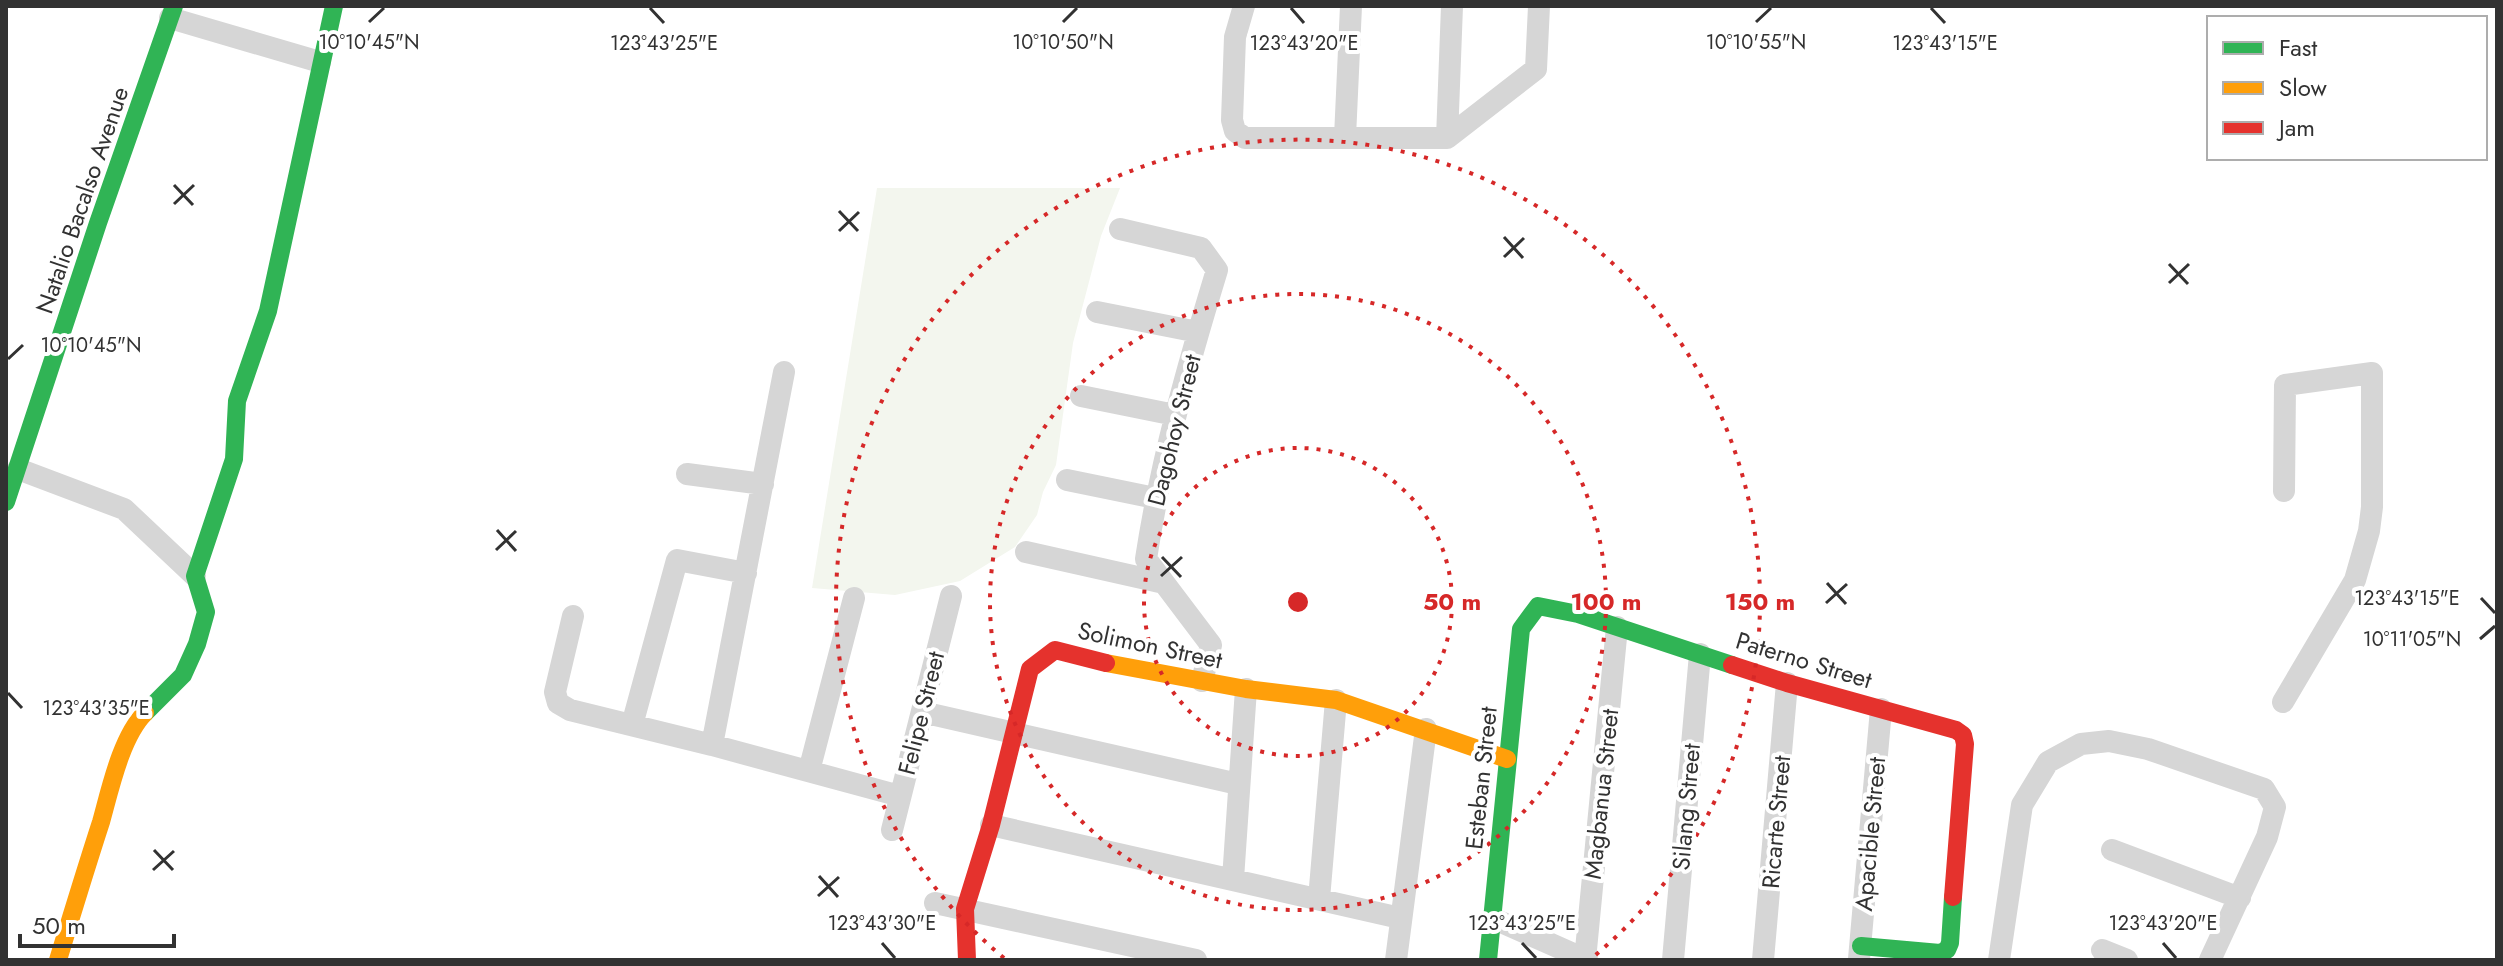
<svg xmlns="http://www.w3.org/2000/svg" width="2503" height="966" font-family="Jost,sans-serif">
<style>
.green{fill:#f3f6ee}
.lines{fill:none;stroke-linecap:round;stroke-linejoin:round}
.street{stroke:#d6d6d6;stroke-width:22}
.fast{stroke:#30b455;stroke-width:18}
.slow{stroke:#ff9f0a;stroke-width:18}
.jam{stroke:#e5322d;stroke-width:18}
.ticks{fill:none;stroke:#323232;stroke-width:3}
.ring{fill:none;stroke:#d62828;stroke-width:4;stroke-dasharray:4 8}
.labels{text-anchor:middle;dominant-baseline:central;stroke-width:8;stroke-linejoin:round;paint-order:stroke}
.street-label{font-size:24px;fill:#323232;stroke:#fff}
.ticks-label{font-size:20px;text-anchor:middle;fill:#323232;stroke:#fff;stroke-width:8;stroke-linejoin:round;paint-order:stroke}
.centre{fill:#d62828;stroke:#fff;stroke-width:4}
.ring-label{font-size:24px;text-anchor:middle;font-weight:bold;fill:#d62828;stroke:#fff;stroke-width:8;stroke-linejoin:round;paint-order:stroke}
</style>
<rect width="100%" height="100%" fill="#fff"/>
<!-- green -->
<path class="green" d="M 877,188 L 1120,188 L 1101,236 L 1073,343 L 1056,465 L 1043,492 L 1037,515 L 1015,547 L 960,581 L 895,595 L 812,588 Z"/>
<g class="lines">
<!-- street -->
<path class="street" d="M 1244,6 L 1235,37 L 1232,120 L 1235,131 L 1245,138 L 1447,138 L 1536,69 L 1539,6
M 170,18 L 320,62
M 1345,137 L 1351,6
M 1447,138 L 1452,6
M 1120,229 L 1201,248 L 1217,270 C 1188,365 1161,460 1146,559 L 1211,645 L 1202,681
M 1097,312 L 1198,332
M 1081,396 L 1175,415
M 18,469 L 124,509 L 195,576
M 687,474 L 763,484
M 1067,480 L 1155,498
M 1026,552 L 1164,583
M 573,616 L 555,692 L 558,703 L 570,710 L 712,745 L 900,796
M 2283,702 L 2355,580 L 2369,531 L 2372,507 L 2372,373 L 2285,385 L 2284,491
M 922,712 L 1238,784
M 632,725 L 677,560 L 746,573
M 712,745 L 784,372
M 809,771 L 854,598
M 991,825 L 1400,918
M 892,830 L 951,596
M 2112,850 L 2240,898
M 1233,879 L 1246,689
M 1319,899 L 1336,700
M 935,903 L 1196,960
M 1492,918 L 1587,960
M 2102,950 L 2127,960
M 1859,959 L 1881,709
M 1396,960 L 1426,729
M 1585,960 L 1617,627
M 1673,960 L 1700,654
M 1763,960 L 1787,683
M 1999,960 L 2022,805 L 2048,762 L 2081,744 L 2109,741 L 2148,749 L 2264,789 L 2275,807 L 2267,837 L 2210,960"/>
<!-- fast -->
<path class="fast" d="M 6,502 L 98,223 L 174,6
M 145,713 L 183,675 L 197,644 L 206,612 L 195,576 L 234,459 L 237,401 L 268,311 L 334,6
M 1861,946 L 1940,953 L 1947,950 L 1950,943 L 1953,897
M 1488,960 L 1521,629 L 1538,606 L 1578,614 L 1732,665"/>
<!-- slow -->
<path class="slow" d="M 1106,663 L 1246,689 L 1336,700 L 1507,759
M 58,960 C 72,914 86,868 101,822 C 110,790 121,737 145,713"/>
<!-- jam -->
<path class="jam" d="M 1732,665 L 1787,683 L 1956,730 L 1963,735 L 1965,744 L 1953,897
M 967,960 L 965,909 L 991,825 L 1030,669 L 1055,650 L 1106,663"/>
</g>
<!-- ticks -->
<path class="ticks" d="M 650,8 L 664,23M 1291,8 L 1304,23M 1931,8 L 1945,23M 369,22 L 384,8M 1063,22 L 1077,8M 1756,22 L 1771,8M 174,185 L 193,205M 174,204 L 194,185M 839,211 L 858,231M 839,231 L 859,212M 1504,237 L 1523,258M 1504,257 L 1524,238M 2169,264 L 2188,284M 2169,283 L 2189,264M 8,359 L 23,345M 497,530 L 516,551M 496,550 L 516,531M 1162,557 L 1181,577M 1161,576 L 1182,557M 1827,583 L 1846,604M 2481,598 L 2495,613M 1826,603 L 1847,584M 2480,639 L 2495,626M 8,693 L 22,708M 154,850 L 173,870M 153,870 L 174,851M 819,876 L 838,897M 818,896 L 839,877M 882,943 L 895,958M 1522,943 L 1536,958M 2163,943 L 2176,958"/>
<!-- distance rings -->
<g class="ring">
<circle cx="1298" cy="602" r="154"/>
<circle cx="1298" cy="602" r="308"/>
<path d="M1004 958A462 462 0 1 1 1592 958"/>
</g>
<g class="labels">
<!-- street labels -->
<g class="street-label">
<text transform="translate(82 200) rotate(-71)">Natalio Bacalso Avenue</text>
<text transform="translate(1174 430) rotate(-76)">Dagohoy Street</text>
<text transform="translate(1150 645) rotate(12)">Solimon Street</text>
<text transform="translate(1804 660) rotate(17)">Paterno Street</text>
<text transform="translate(921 713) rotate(-76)">Felipe Street</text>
<text transform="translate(1481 778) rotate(-84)">Esteban Street</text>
<text transform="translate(1601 794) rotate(-84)">Magbanua Street</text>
<text transform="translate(1686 807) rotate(-85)">Silang Street</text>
<text transform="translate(1776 822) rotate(-85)">Ricarte Street</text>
<text transform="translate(1870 834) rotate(-85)">Apacible Street</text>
</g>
</g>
<g class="ticks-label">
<text x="369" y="49">10°10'45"N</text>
<text x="1063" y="49">10°10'50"N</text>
<text x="1756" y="49">10°10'55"N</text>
<text x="664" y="50">123°43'25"E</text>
<text x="1304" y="50">123°43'20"E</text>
<text x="1945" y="50">123°43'15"E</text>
<text x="91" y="352">10°10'45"N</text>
<text x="2407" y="605">123°43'15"E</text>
<text x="2412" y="646">10°11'05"N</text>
<text x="96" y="715">123°43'35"E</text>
<text x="882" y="930">123°43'30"E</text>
<text x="1522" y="930">123°43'25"E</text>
<text x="2163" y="930">123°43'20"E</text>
</g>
<circle cx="1298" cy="602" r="12" class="centre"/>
<g class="ring-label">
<text x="1452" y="610">50 m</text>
<text x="1606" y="610">100 m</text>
<text x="1760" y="610">150 m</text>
</g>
<!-- border -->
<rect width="2503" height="966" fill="none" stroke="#323232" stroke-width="16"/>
<!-- legend -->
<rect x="2207" y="16" width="280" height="144" fill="#ffffff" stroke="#adadad" stroke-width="2"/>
<rect x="2223" y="42" width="40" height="12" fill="#30b455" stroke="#adadad" stroke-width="2"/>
<text x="2279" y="56" font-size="24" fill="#323232">Fast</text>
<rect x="2223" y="82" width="40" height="12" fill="#ff9f0a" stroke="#adadad" stroke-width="2"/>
<text x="2279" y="96" font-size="24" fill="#323232">Slow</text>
<rect x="2223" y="122" width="40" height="12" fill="#e5322d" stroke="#adadad" stroke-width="2"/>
<text x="2279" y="136" font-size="24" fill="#323232">Jam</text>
<!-- scale -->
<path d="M20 934v12h154v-12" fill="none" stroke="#323232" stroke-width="4"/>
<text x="32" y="934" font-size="24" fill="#323232" stroke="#ffffff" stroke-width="6" paint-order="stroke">50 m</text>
</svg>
